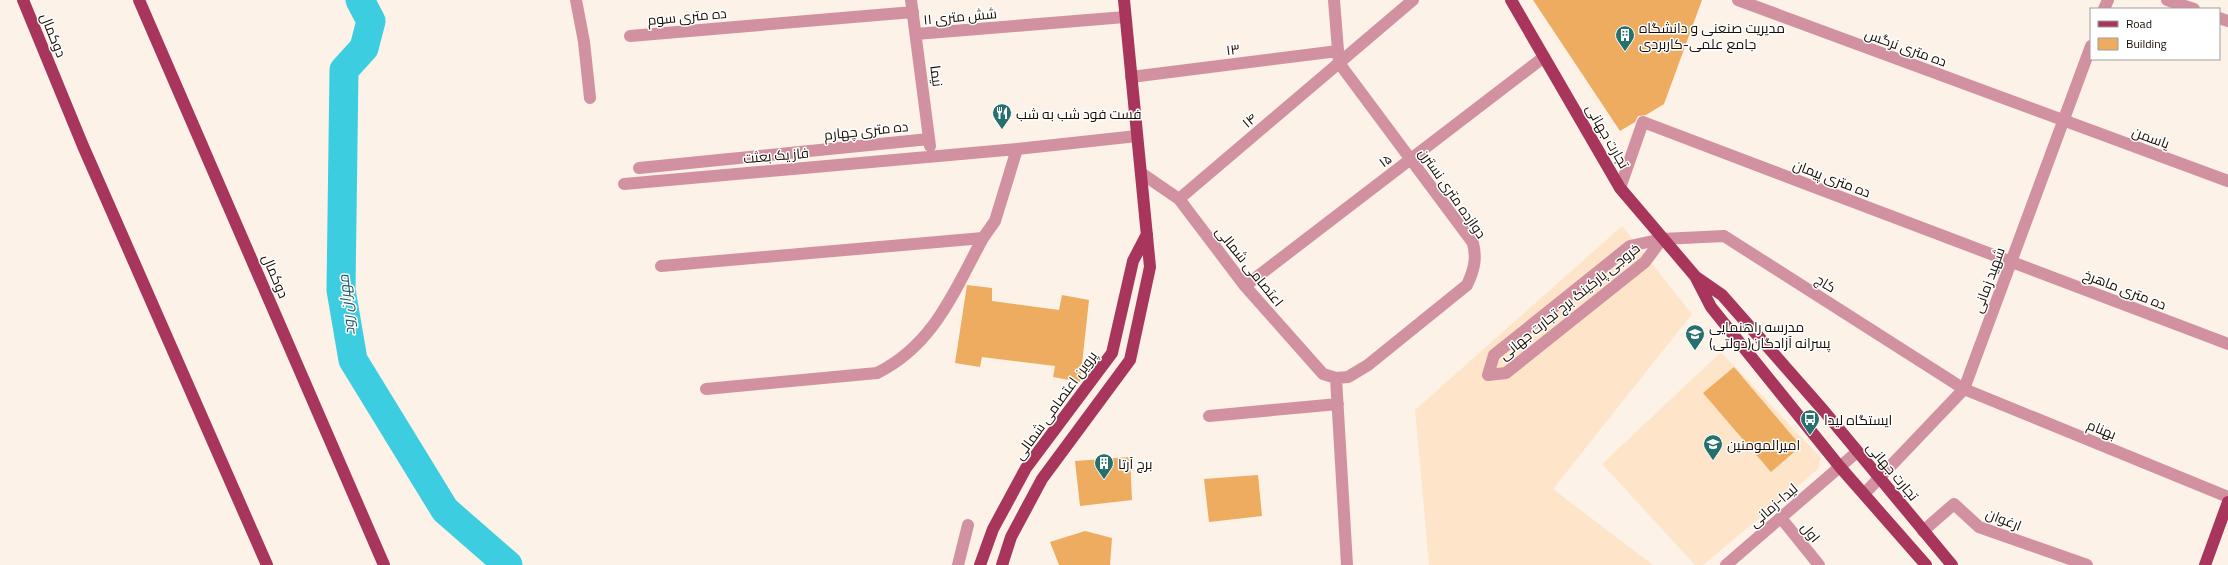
<svg xmlns="http://www.w3.org/2000/svg" width="2228" height="565" font-family="'Titillium Web',Cairo,sans-serif">
<style>
.built{fill:#fee5ca}
.lines{fill:none;stroke-linecap:round;stroke-linejoin:round}
.river{stroke:#3dcde0;stroke-width:29}
.building{fill:#edac60}
.minor{stroke:#d291a0;stroke-width:12}
.major{stroke:#a8355c;stroke-width:12}
.labels{text-anchor:middle;dominant-baseline:central;stroke-width:3;stroke-linejoin:round;paint-order:stroke}
.street-label{font-size:14px;fill:#160d04;stroke:#fff}
.poi-label{font-size:14px;fill:#160d04;stroke:#fff;text-anchor:start}
.water-label{font-size:15px;font-style:italic;fill:#1f5961;stroke:#fff}
</style>
<rect width="100%" height="100%" fill="#fcf2e7"/>
<!-- built -->
<path class="built" d="M 1622,226 L 1692,314 L 1553,489 L 1653,565 L 1429,565 L 1415,410 Z
M 1721,352 L 1821,458 L 1818,469 L 1703,565 L 1695,565 L 1602,464 Z"/>
<g class="lines">
<!-- river -->
<path class="river" d="M 360,0 L 371,21 L 364,48 L 344,70 L 341,290 L 353,360 L 445,510 L 508,565"/>
</g>
<!-- building -->
<path class="building" d="M 1533,0 L 1702,0 L 1664,104 L 1646,115 L 1638,116 L 1635,122 L 1620,131 Z
M 967,285 L 992,288 L 992,301 L 1059,310 L 1062,295 L 1089,300 L 1080,382 L 1053,377 L 1055,366 L 982,357 L 980,367 L 955,363 Z
M 1734,367 L 1801,446 L 1771,472 L 1703,393 Z
M 1130,457 L 1132,500 L 1080,506 L 1075,461 Z
M 1258,475 L 1262,516 L 1209,522 L 1204,479 Z
M 1085,531 L 1112,538 L 1110,565 L 1059,565 L 1050,542 Z"/>
<g class="lines">
<!-- minor -->
<path class="minor" d="M 576,0 L 584,42 L 590,98
M 911,0 L 930,146
M 1738,0 L 2228,181
M 2167,0 L 2194,9
M 2104,9 L 2108,0
M 2219,18 L 2228,21
M 916,34 L 1125,17
M 630,36 L 913,12
M 1131,77 L 1338,51
M 639,168 L 929,139
M 1141,173 L 1179,199 L 1245,286 L 1323,374 L 1336,378 L 1348,377 L 1368,365 L 1467,285 C 1474,270 1477,259 1473,243 L 1339,63 L 1334,0
M 624,184 L 1017,149 L 1137,136
M 1620,188 L 1643,122 L 2228,344
M 1179,199 L 1413,0
M 1662,239 L 1645,262 L 1506,373 L 1488,375 L 1494,355 L 1630,246 L 1662,239 L 1724,236 L 1964,389 L 2228,497
M 661,266 L 983,238 L 995,221 L 1017,149
M 1245,286 L 1544,57
M 1336,378 L 1347,565
M 706,389 L 877,373 C 934,345 954,291 983,238
M 1209,416 L 1338,404
M 1864,494 L 1964,389 L 2091,46
M 1781,518 L 1819,565
M 1923,531 L 1954,504 L 1979,527 L 2087,565
M 958,565 L 968,525
M 1726,565 L 1857,452"/>
<!-- major -->
<path class="major" d="M 23,0 L 83,146 L 267,565
M 139,0 L 384,565
M 1511,0 L 1620,188 L 1695,276 L 1711,307 L 1840,467 L 1926,565
M 1696,277 L 1722,295 L 1824,411 L 1952,565
M 980,565 L 993,529 L 1026,468 L 1112,353 L 1133,261 L 1147,234
M 1002,565 L 1011,537 L 1042,479 L 1130,360 L 1150,267 L 1124,0
M 2205,565 L 2228,502"/>
</g>
<!-- icons -->
<defs>
<symbol id="building-pin" viewBox="-11 -11 22 30"><path d="M0 17L-7.5 6A9.5 9.5 0 1 1 7.5 6Z" fill="#26716e" stroke="#fff"/><path d="M-4-6H4V6H1V3H-1V6H-4ZM-2.5-4.3h1.7v1.8h-1.7ZM.8-4.3h1.7v1.8H.8ZM-2.5-1h1.7V.8h-1.7ZM.8-1h1.7V.8H.8Z" fill="#fff"/></symbol>
<symbol id="restaurant-pin" viewBox="-11 -11 22 30"><path d="M0 17L-7.5 6A9.5 9.5 0 1 1 7.5 6Z" fill="#26716e" stroke="#fff"/><path d="M-5-6h1v4h1v-4h1v4h1v-4h1v5L-1.5 .5V6h-2V.5L-5-1ZM5-6V6H3V1.5H1.5Q1.5-4 5-6Z" fill="#fff"/></symbol>
<symbol id="school-pin" viewBox="-11 -11 22 30"><path d="M0 17L-7.5 6A9.5 9.5 0 1 1 7.5 6Z" fill="#26716e" stroke="#fff"/><path d="M0-5L7-2L0 1L-7-2ZM-4 1L0 2.5L4 1V4Q0 6-4 4Z" fill="#fff"/></symbol>
<symbol id="bus-pin" viewBox="-11 -11 22 30"><path d="M0 17L-7.5 6A9.5 9.5 0 1 1 7.5 6Z" fill="#26716e" stroke="#fff"/><path d="M-5-6H5V4H4V6H2V4H-2V6H-4V4H-5ZM-3.5-4V0h7V-4ZM-3.5 1.2v1.5H-2V1.2ZM2 1.2v1.5H3.5V1.2Z" fill="#fff"/></symbol>
</defs>
<g fill-rule="evenodd">
<use href="#building-pin" x="1614" y="24" width="22" height="30"/>
<use href="#restaurant-pin" x="991" y="102" width="22" height="30"/>
<use href="#school-pin" x="1684" y="323" width="22" height="30"/>
<use href="#bus-pin" x="1799" y="408" width="22" height="30"/>
<use href="#school-pin" x="1702" y="433" width="22" height="30"/>
<use href="#building-pin" x="1093" y="452" width="22" height="30"/>
</g>
<g class="labels">
<!-- street labels -->
<g class="street-label">
<text transform="translate(687 16) rotate(-5)">ده متری سوم</text>
<text transform="translate(960 16) rotate(-5)">۱۱ شش متری</text>
<text transform="translate(54 35) rotate(68)">دوکمال</text>
<text transform="translate(1906 47) rotate(20)">ده متری نرگس</text>
<text transform="translate(1233 49) rotate(-7)">۱۳</text>
<text transform="translate(937 76) rotate(83)">نیما</text>
<text transform="translate(1249 120) rotate(-40)">۱۴</text>
<text transform="translate(866 130) rotate(-6)">ده متری چهارم</text>
<text transform="translate(1608 136) rotate(60)">تجارت جهانی</text>
<text transform="translate(2151 137) rotate(20)">یاسمن</text>
<text transform="translate(776 155) rotate(-5)">فاز یک بعثت</text>
<text transform="translate(1385 160) rotate(-37)">۱۵</text>
<text transform="translate(1832 178) rotate(21)">ده متری پیمان</text>
<text transform="translate(1453 193) rotate(55)">دوازده متری نسترن</text>
<text transform="translate(1250 266) rotate(51)">اعتصامی شمالی</text>
<text transform="translate(276 276) rotate(67)">دوکمال</text>
<text transform="translate(1988 280) rotate(-70)">شهید زمانی</text>
<text transform="translate(1826 283) rotate(32)">کاج</text>
<text transform="translate(2125 289) rotate(21)">ده متری ماهرخ</text>
<text transform="translate(1569 301) rotate(-39)">خروجی پارکینگ برج تجارت جهانی</text>
<text transform="translate(1055 405) rotate(-54)">پروین اعتصامی شمالی</text>
<text transform="translate(2102 429) rotate(22)">بهنام</text>
<text transform="translate(1893 471) rotate(50)">تجارت جهانی</text>
<text transform="translate(1773 505) rotate(-41)">لیدا-زمانی</text>
<text transform="translate(2004 519) rotate(22)">ارغوان</text>
<text transform="translate(1811 532) rotate(51)">اول</text>
</g>
<!-- poi labels -->
<g class="poi-label">
<text x="1639" y="27">مدیریت صنعنی و دانشگاه<tspan x="1639" dy="16">جامع علمی-کاربردی</tspan></text>
<text x="1016" y="113">فست فود شب به شب</text>
<text x="1709" y="326">مدرسه راهنمایی<tspan x="1709" dy="16">پسرانه آزادگان(دولتی)</tspan></text>
<text x="1824" y="419">ایستگاه لیدا</text>
<text x="1727" y="444">امیرالمومنین</text>
<text x="1118" y="463">برج آرتا</text>
</g>
<!-- water labels -->
<g class="water-label">
<text transform="translate(346 305) rotate(-96)">مهران رود</text>
</g>
</g>
<!-- legend -->
<rect x="2090" y="8" width="130" height="52" fill="#ffffff" stroke="#a29e9b"/>
<rect x="2098" y="21" width="20" height="6" fill="#a8355c" stroke="#a29e9b"/>
<text x="2126" y="28" font-size="12" fill="#160d04">Road</text>
<rect x="2098" y="38" width="20" height="12" fill="#edac60" stroke="#a29e9b"/>
<text x="2126" y="48" font-size="12" fill="#160d04">Building</text>
</svg>
